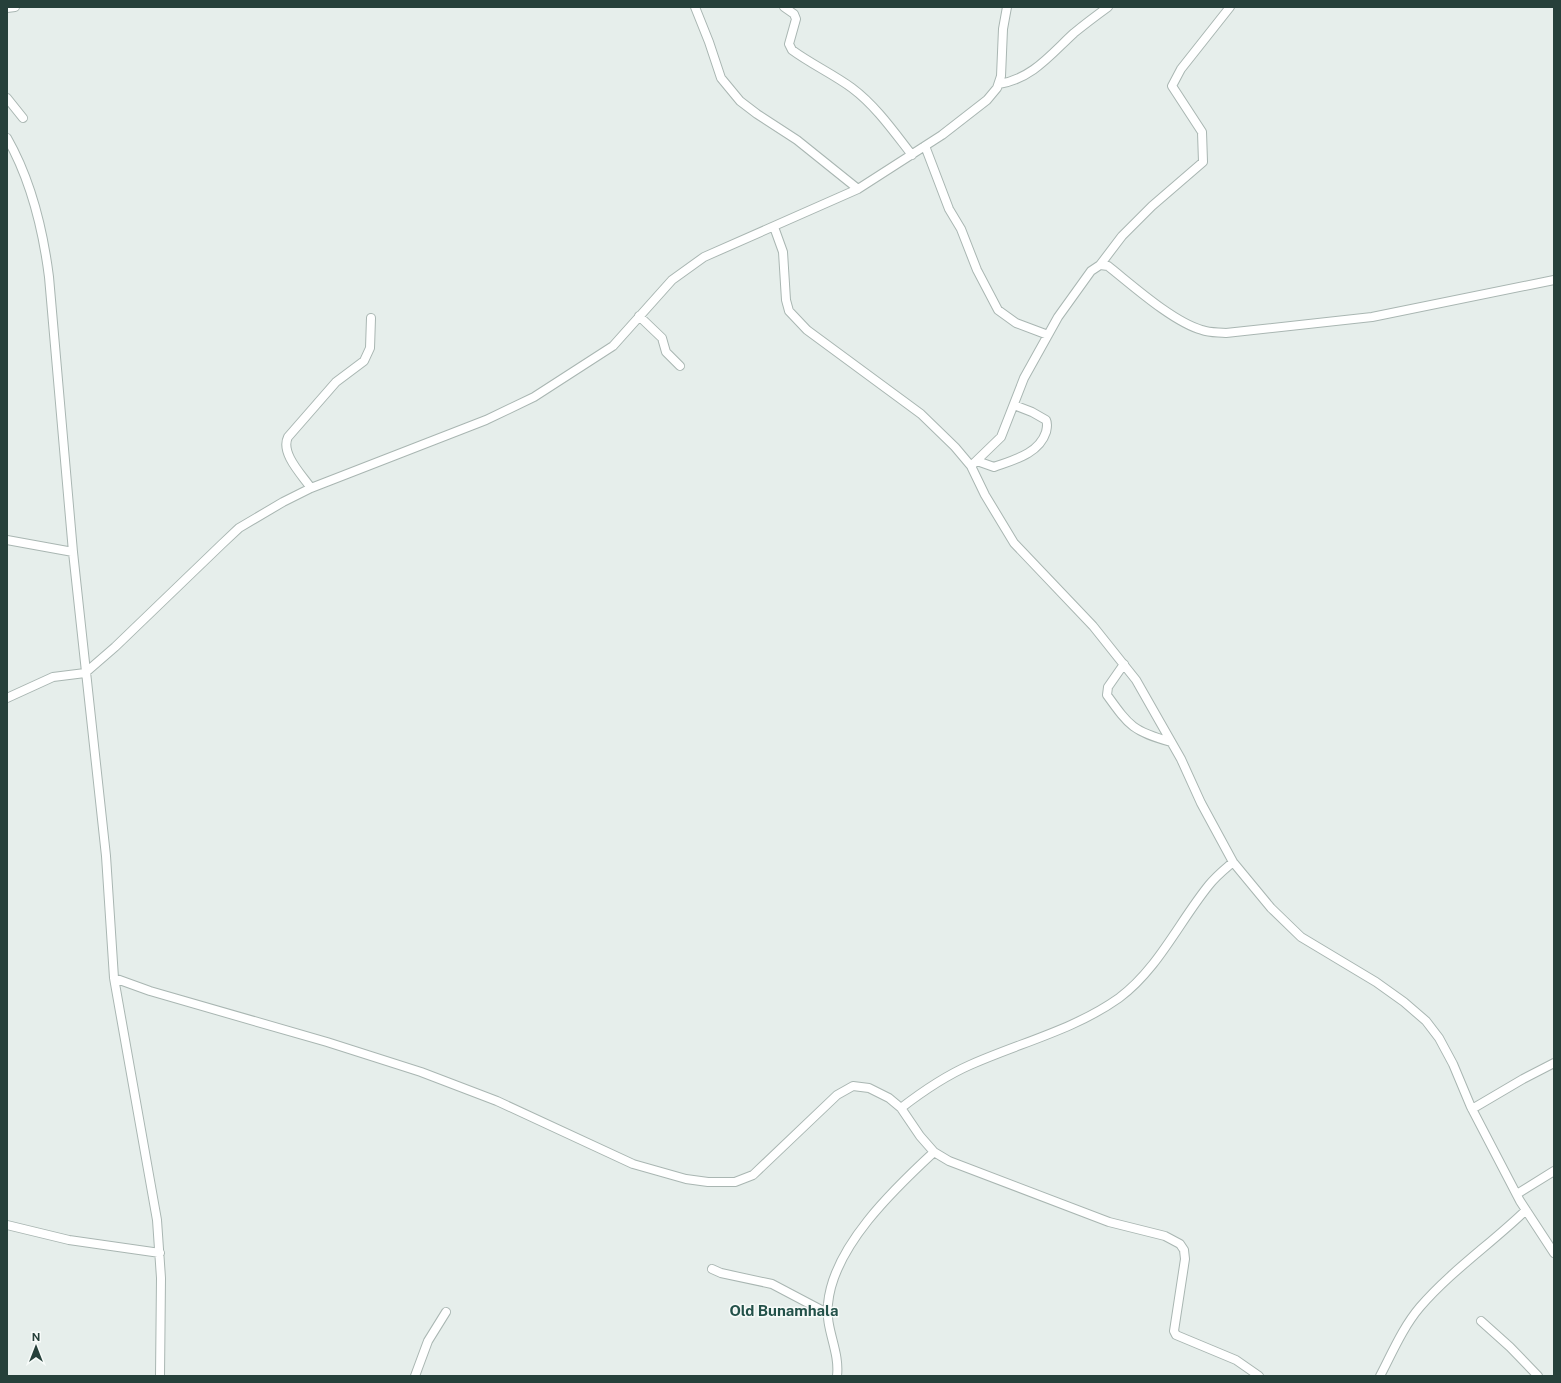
<svg xmlns="http://www.w3.org/2000/svg" width="1561" height="1383" font-family="'Public Sans',sans-serif">
<style>
.lines{fill:none;stroke-linecap:round;stroke-linejoin:round}
.minor-casing{stroke:#a9b6b2;stroke-width:10}
.minor{stroke:#fff;stroke-width:8}
.labels{text-anchor:middle;dominant-baseline:central;stroke-width:3;stroke-linejoin:round;paint-order:stroke}
.quarter-label{font-size:15px;font-weight:bold;fill:#235149;stroke:#f7fbf9}
</style>
<rect width="100%" height="100%" fill="#e6eeeb"/>
<g class="lines">
<defs>
<path id="minor" d="M 695,7 L 709,42 L 721,78 L 740,101 L 757,114 L 797,140 L 858,189
M 784,7 L 794,14 L 796,19 L 789,44 L 792,50 C 811,64 833,74 852,88 C 876,106 894,132 912,155
M 7,8 L 15,7
M 999,84 C 1032,79 1051,54 1074,33 C 1085,24 1097,15 1108,7
M 7,98 L 23,118
M 7,138 C 31,180 43,230 49,277 L 73,552 L 106,856 L 114,978 L 157,1220 L 161,1278 L 160,1376
M 925,146 L 949,209 L 961,229 L 977,270 L 998,310 L 1016,323 L 1048,335
M 774,227 L 783,252 L 786,300 L 789,311 L 807,330 L 921,414 L 955,447 L 971,466 L 985,495 L 1014,543 L 1093,626 L 1136,680 L 1181,759 L 1201,803 L 1233,862 L 1271,908 L 1301,937 L 1376,982 L 1404,1002 L 1426,1021 L 1439,1038 L 1453,1064 L 1471,1107 L 1520,1201 L 1554,1253
M 1100,265 L 1122,236 L 1152,206 L 1203,162 L 1202,132 L 1172,86 L 1181,69 L 1230,7
M 639,316 L 662,338 L 666,352 L 680,366
M 977,461 L 994,467 C 1013,460 1039,454 1046,432 C 1047,427 1048,424 1046,420 L 1032,412 L 1014,405
M 971,466 L 1001,437 L 1024,378 L 1058,317 L 1091,271 L 1100,265 L 1108,266 C 1132,285 1173,322 1202,330 C 1210,333 1218,332 1226,333 L 1372,317 L 1554,280
M 311,488 C 302,475 280,453 288,437 L 336,382 L 364,361 L 370,348 L 371,318
M 7,540 L 73,552
M 1124,664 L 1108,687 L 1107,695 C 1130,727 1133,731 1171,742
M 7,698 L 53,677 L 85,673 L 115,647 L 222,544 L 239,528 L 283,502 L 311,488 L 486,420 L 534,397 L 613,346 L 672,280 L 704,257 L 858,189 L 942,135 L 987,100 L 997,88 L 1001,76 L 1003,29 L 1007,7
M 114,978 L 150,991 L 327,1042 L 421,1072 L 497,1101 L 633,1164 L 686,1179 L 708,1182 L 735,1182 L 753,1175 L 837,1095 L 853,1086 L 869,1088 L 889,1098 L 901,1108 L 920,1136 L 934,1152 L 949,1161 L 1109,1222 L 1165,1236 L 1180,1244 L 1184,1250 L 1185,1259 L 1174,1331 L 1176,1335 L 1236,1360 L 1259,1376
M 901,1108 C 923,1091 945,1076 970,1065 C 1019,1043 1074,1030 1119,998 C 1158,969 1179,922 1209,885 C 1216,876 1225,869 1233,862
M 1472,1109 L 1523,1079 L 1554,1063
M 1517,1194 L 1554,1171
M 7,1225 L 69,1240 L 160,1253
M 712,1269 L 721,1273 L 772,1284 L 827,1313
M 1481,1321 L 1510,1347 L 1538,1376
M 415,1376 L 428,1341 L 446,1312
M 837,1376 C 840,1351 825,1329 828,1304 C 833,1247 894,1189 934,1152
M 1380,1376 C 1392,1353 1403,1327 1420,1307 C 1451,1271 1492,1243 1526,1210"/>
</defs>
<!-- minor casing -->
<use href="#minor" class="minor-casing"/>
<!-- minor -->
<use href="#minor" class="minor"/>
</g>
<g class="labels">
<!-- quarter labels -->
<g class="quarter-label">
<text x="784" y="1310">Old Bunamhala</text>
</g>
</g>
<!-- border -->
<rect width="1561" height="1383" fill="none" stroke="#26403a" stroke-width="16"/>
<!-- north arrow -->
<g transform="translate(36 1347)" stroke="#f7fbf9" stroke-width="3" paint-order="stroke">
<path d="M0-3L7 15L0 10L-7 15Z" fill="#26403a"/>
<text y="-6" font-size="11" font-weight="bold" text-anchor="middle" fill="#26403a">N</text>
</g>
</svg>
